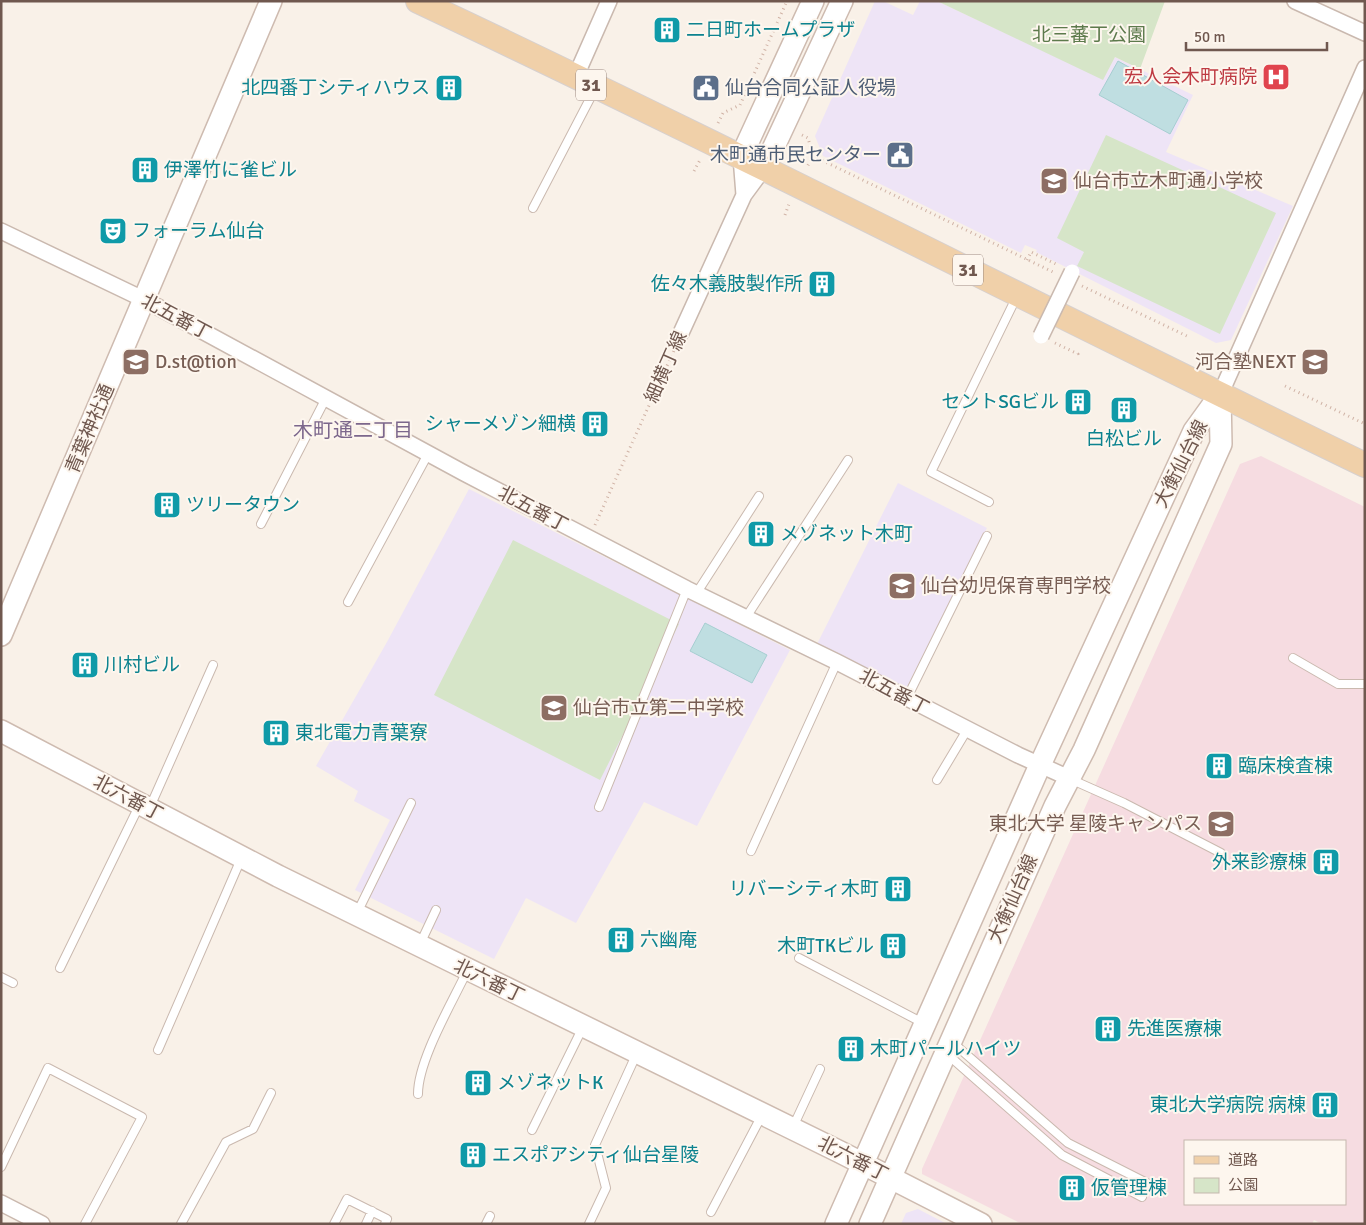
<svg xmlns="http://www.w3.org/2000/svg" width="1366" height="1225" font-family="Signika,'Noto Sans JP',sans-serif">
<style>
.education{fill:#eee4f6}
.medical{fill:#f6dce1;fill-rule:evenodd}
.green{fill:#d6e5c8}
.water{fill:#bfdee1;stroke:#a6ced1}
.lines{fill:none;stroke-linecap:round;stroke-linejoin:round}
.lane-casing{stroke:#cab9af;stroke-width:10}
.street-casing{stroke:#cab9af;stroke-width:18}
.secondary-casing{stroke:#cebbb0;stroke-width:24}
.primary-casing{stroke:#d7d0ce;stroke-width:26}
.path{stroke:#d0b3a6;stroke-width:3;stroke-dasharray:1 4;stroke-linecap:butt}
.lane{stroke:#fff;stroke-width:8}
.street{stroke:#fff;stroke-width:15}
.secondary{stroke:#fff;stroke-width:21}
.primary{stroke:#f0d0a9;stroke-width:24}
.street-bridge-casing{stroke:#cab9af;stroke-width:18;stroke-linecap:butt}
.street-bridge{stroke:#fff;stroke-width:15}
.labels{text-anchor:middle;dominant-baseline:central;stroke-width:4;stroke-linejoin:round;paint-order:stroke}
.shield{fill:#fdf6ee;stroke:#9a877f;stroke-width:1}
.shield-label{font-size:18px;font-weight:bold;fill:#70584f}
.culture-label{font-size:19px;fill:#0d838f;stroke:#fdf6ee;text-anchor:start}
.park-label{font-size:19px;fill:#5d7a4c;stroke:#fdf6ee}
.health-label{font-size:19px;fill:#be3a42;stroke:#fdf6ee;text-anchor:end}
.service-label{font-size:19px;fill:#4e5e75;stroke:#fdf6ee;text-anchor:start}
.education-label{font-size:19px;fill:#785e54;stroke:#fdf6ee;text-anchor:start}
.street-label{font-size:19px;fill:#70584f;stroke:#fdf6ee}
.neighbourhood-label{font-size:20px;fill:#7c678c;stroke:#fdf6ee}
</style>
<rect width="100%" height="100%" fill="#f9f1e8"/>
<!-- education -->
<path class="education" d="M 875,1 L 883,1 L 913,15 L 920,1 L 937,1 L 1103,79 L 1115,57 L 1193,95 L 1166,152 L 1293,206 L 1231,340 L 1216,343 L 1036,252 L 1037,250 L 1025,245 L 1021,253 L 823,156 L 815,136 Z
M 898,483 L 987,528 L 906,689 L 817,644 Z
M 469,489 L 790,650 L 697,826 L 644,802 L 576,923 L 526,898 L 494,959 L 355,890 L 390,820 L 354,801 L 358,791 L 316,766 L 387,642 Z
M 918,1209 L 947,1224 L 901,1224 L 906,1213 Z"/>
<!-- medical -->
<path class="medical" d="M 1261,456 L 1365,507 L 1365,1224 L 1322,1224 L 1314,1220 L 1312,1224 L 1022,1224 L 922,1174 L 922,1169 L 1240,464 ZM 1185,1141 L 1345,1141 L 1345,1204 L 1185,1204 Z"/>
<!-- green -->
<path class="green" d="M 937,1 L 1165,1 L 1140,69 L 1115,57 L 1103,80 Z
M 1106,135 L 1276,213 L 1220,334 L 1077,266 L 1084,252 L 1057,238 Z
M 513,540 L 679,624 L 600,780 L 434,695 Z"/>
<!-- water -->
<path class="water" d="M 1118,61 L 1188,100 L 1170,134 L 1099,95 Z
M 705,623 L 767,655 L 752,683 L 690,651 Z"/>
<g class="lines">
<defs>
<path id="lane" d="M 533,208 L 595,89
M 989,502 L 931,472 L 1017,296
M 261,524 L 326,398
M 696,594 L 759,496
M 348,602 L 428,454
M 745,619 L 848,460
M 1293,658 L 1338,684 L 1365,684
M 907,698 L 987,536
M 1070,779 L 1124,803 L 1221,853
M 937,780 L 967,730
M 150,807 L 213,665
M 599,807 L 687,589
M 751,851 L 837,662
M 357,913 L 411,803
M 420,944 L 436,910
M 799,958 L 923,1023
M 60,968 L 139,806
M 1,977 L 13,983
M 952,1042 L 1068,1143 L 1149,1184
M 158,1050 L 241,859
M 947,1054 L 1062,1155 L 1142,1197
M 418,1094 C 418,1060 452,1003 467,971
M 793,1127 L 820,1069
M 532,1130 L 583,1027
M 1,1167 L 48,1068 L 142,1117 L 85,1224
M 711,1212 L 762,1115
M 181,1224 L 226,1142 L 253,1129 L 271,1093
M 334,1224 L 347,1199 L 387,1219 L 385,1224
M 366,1224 L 372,1211
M 486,1224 L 490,1216
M 589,1224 L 606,1188 L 595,1145 L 637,1053"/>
<path id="street" d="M 1295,1 L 1365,33
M 575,78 L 609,1
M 741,157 L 744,195
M 1,231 L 145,300 L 464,473 L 687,589 L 837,662 L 1018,755 L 1069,778
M 681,333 L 744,195 L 764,168
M 1220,395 L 1365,68
M 1,1203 L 42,1224"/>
<path id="secondary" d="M 741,157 L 813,1
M 764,168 L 842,1
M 1,635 L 271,1
M 1,731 L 278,876 L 840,1152 L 981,1224
M 836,1224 L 1040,765 L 1194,431 L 1220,395
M 870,1224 L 1055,806 L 1084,750 L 1221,444 L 1220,395"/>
<path id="primary" d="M 418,1 C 736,151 1049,312 1365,465"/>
</defs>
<!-- lane casing -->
<use href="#lane" class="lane-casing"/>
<!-- street casing -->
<use href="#street" class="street-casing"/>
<!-- secondary casing -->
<use href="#secondary" class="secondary-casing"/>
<!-- primary casing -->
<use href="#primary" class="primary-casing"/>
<!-- path -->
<path class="path" d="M 718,123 L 723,113 L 740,105 L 787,1
M 802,135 L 808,138 L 813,156 L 807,167
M 813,156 L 1053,272
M 694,171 L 700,160
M 785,215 L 789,204
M 1027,260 L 1031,252 L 1058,265
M 1082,286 L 1189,337
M 1055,343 L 1078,354 L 1076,357
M 1285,386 L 1365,424
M 595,525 L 675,348"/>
<!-- lane -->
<use href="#lane" class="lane"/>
<!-- street -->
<use href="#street" class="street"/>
<!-- secondary -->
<use href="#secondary" class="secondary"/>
<!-- primary -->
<use href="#primary" class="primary"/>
<defs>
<path id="street-bridge" d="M 1041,336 L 1072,272"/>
</defs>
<!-- street-bridge casing -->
<use href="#street-bridge" class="street-bridge-casing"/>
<!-- street-bridge -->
<use href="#street-bridge" class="street-bridge"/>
</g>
<!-- icons -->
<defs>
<symbol id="building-square" viewBox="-11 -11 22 22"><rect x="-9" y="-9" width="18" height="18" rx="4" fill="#0f9aa8" stroke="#fdf6ee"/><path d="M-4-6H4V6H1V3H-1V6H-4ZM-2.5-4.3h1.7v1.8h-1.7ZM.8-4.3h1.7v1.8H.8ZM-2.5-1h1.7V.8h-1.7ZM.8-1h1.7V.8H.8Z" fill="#fff"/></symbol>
<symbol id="hospital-square" viewBox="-11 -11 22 22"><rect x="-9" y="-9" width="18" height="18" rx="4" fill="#e0444e" stroke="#fdf6ee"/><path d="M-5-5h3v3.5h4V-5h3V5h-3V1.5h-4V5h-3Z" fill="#fff"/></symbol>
<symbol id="civic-square" viewBox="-11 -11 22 22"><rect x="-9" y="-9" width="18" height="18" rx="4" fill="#5c6f8a" stroke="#fdf6ee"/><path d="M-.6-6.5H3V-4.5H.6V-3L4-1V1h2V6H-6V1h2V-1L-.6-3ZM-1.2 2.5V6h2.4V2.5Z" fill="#fff"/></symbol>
<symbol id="school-square" viewBox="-11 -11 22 22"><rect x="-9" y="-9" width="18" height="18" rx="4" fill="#8d6e63" stroke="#fdf6ee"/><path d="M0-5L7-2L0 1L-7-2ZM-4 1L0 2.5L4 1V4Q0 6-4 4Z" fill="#fff"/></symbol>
<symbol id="theatre-square" viewBox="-11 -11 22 22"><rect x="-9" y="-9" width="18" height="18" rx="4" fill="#0f9aa8" stroke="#fdf6ee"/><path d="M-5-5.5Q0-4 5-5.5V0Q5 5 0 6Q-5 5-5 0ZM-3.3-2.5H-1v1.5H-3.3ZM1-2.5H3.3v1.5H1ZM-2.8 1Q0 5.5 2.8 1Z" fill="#fff"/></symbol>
<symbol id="university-square" viewBox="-11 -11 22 22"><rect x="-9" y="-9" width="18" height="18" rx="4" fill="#8d6e63" stroke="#fdf6ee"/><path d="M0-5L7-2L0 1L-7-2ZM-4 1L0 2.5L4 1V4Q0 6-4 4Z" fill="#fff"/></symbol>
</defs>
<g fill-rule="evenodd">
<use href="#building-square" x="651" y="14" width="32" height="32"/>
<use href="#hospital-square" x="1260" y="61" width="32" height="32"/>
<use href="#building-square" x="433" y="72" width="32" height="32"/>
<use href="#civic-square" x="690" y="72" width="32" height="32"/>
<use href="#civic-square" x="884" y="139" width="32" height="32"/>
<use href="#building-square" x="129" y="154" width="32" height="32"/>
<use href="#school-square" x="1038" y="165" width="32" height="32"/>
<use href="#theatre-square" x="97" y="215" width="32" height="32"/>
<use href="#building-square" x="806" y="268" width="32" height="32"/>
<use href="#school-square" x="120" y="346" width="32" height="32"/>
<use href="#school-square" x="1299" y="346" width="32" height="32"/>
<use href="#building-square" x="1062" y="386" width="32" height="32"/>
<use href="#building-square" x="1108" y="394" width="32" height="32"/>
<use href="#building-square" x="579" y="408" width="32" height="32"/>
<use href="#building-square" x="151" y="489" width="32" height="32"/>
<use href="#building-square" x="745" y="518" width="32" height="32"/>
<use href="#university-square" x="886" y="570" width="32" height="32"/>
<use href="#building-square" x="69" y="649" width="32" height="32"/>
<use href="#school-square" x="538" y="692" width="32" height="32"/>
<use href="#building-square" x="260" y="717" width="32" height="32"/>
<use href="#building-square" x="1203" y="750" width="32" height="32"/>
<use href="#university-square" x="1205" y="808" width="32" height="32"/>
<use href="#building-square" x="1310" y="846" width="32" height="32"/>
<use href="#building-square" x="882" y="873" width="32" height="32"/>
<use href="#building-square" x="605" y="924" width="32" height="32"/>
<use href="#building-square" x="877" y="930" width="32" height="32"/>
<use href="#building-square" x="1092" y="1013" width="32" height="32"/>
<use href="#building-square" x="835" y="1033" width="32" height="32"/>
<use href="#building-square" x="462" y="1067" width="32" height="32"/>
<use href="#building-square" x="1309" y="1089" width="32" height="32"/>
<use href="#building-square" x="457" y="1139" width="32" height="32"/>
<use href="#building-square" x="1056" y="1172" width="32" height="32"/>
</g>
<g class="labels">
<!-- shield labels -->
<g class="shield">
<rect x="576" y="69.5" width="30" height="31" rx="4"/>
<rect x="953" y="254.5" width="30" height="31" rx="4"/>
</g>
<g class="shield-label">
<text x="591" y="85">31</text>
<text x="968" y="270">31</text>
</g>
<!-- culture labels -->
<g class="culture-label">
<text x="686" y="30">二日町ホームプラザ</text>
<text x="430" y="88" text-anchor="end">北四番丁シティハウス</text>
<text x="164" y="170">伊澤竹に雀ビル</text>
<text x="132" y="231">フォーラム仙台</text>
<text x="803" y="284" text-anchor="end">佐々木義肢製作所</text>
<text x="1059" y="402" text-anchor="end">セントSGビル</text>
<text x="576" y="424" text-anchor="end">シャーメゾン細横</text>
<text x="1124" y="439" text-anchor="middle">白松ビル</text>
<text x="186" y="505">ツリータウン</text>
<text x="780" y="534">メゾネット木町</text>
<text x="104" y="665">川村ビル</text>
<text x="295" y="733">東北電力青葉寮</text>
<text x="1238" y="766">臨床検査棟</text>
<text x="1307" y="862" text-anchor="end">外来診療棟</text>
<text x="879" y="889" text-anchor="end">リバーシティ木町</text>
<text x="640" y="940">六幽庵</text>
<text x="874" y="946" text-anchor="end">木町TKビル</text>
<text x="1127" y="1029">先進医療棟</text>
<text x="870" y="1049">木町パールハイツ</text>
<text x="497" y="1083">メゾネットK</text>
<text x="1306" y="1105" text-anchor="end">東北大学病院 病棟</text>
<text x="492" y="1155">エスポアシティ仙台星陵</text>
<text x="1091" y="1188">仮管理棟</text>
</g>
<!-- park labels -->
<g class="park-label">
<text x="1089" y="35">北三蕃丁公園</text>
</g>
<!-- health labels -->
<g class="health-label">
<text x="1257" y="77">宏人会木町病院</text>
</g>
<!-- service labels -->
<g class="service-label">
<text x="725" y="88">仙台合同公証人役場</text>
<text x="881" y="155" text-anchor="end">木町通市民センター</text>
</g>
<!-- education labels -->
<g class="education-label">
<text x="1073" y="181">仙台市立木町通小学校</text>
<text x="155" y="362">D.st@tion</text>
<text x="1296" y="362" text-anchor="end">河合塾NEXT</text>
<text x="921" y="586">仙台幼児保育専門学校</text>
<text x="573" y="708">仙台市立第二中学校</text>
<text x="1202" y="824" text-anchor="end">東北大学 星陵キャンパス</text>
</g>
<!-- street labels -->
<g class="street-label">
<text transform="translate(176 317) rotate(28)">北五番丁</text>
<text transform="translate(666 367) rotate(-66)">細横丁線</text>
<text transform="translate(90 429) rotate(-67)">青葉神社通</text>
<text transform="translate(1181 464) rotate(-63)">大衡仙台線</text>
<text transform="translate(533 509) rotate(28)">北五番丁</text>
<text transform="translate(894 692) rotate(28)">北五番丁</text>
<text transform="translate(128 798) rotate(28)">北六番丁</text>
<text transform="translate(1013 899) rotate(-66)">大衡仙台線</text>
<text transform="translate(489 981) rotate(26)">北六番丁</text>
<text transform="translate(853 1159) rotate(27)">北六番丁</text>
</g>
<!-- neighbourhood labels -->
<g class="neighbourhood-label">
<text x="353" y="430">木町通二丁目</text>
</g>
</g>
<!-- border -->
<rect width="1366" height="1225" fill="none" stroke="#70584f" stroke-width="5"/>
<!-- legend -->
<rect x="1184" y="1140" width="162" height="65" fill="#fdf6ee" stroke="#c5b7ae"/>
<rect x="1194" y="1156" width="25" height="8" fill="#f0d0a9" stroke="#c5b7ae"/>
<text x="1228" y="1165" font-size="15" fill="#70584f">道路</text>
<rect x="1194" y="1178" width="25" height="15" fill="#d6e5c8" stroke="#c5b7ae"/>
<text x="1228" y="1190" font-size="15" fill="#70584f">公園</text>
<!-- scale -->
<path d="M1186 42v8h141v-8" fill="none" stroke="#70584f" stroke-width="2.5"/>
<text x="1194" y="42" font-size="15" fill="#70584f" stroke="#fdf6ee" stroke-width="4" paint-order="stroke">50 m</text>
</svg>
